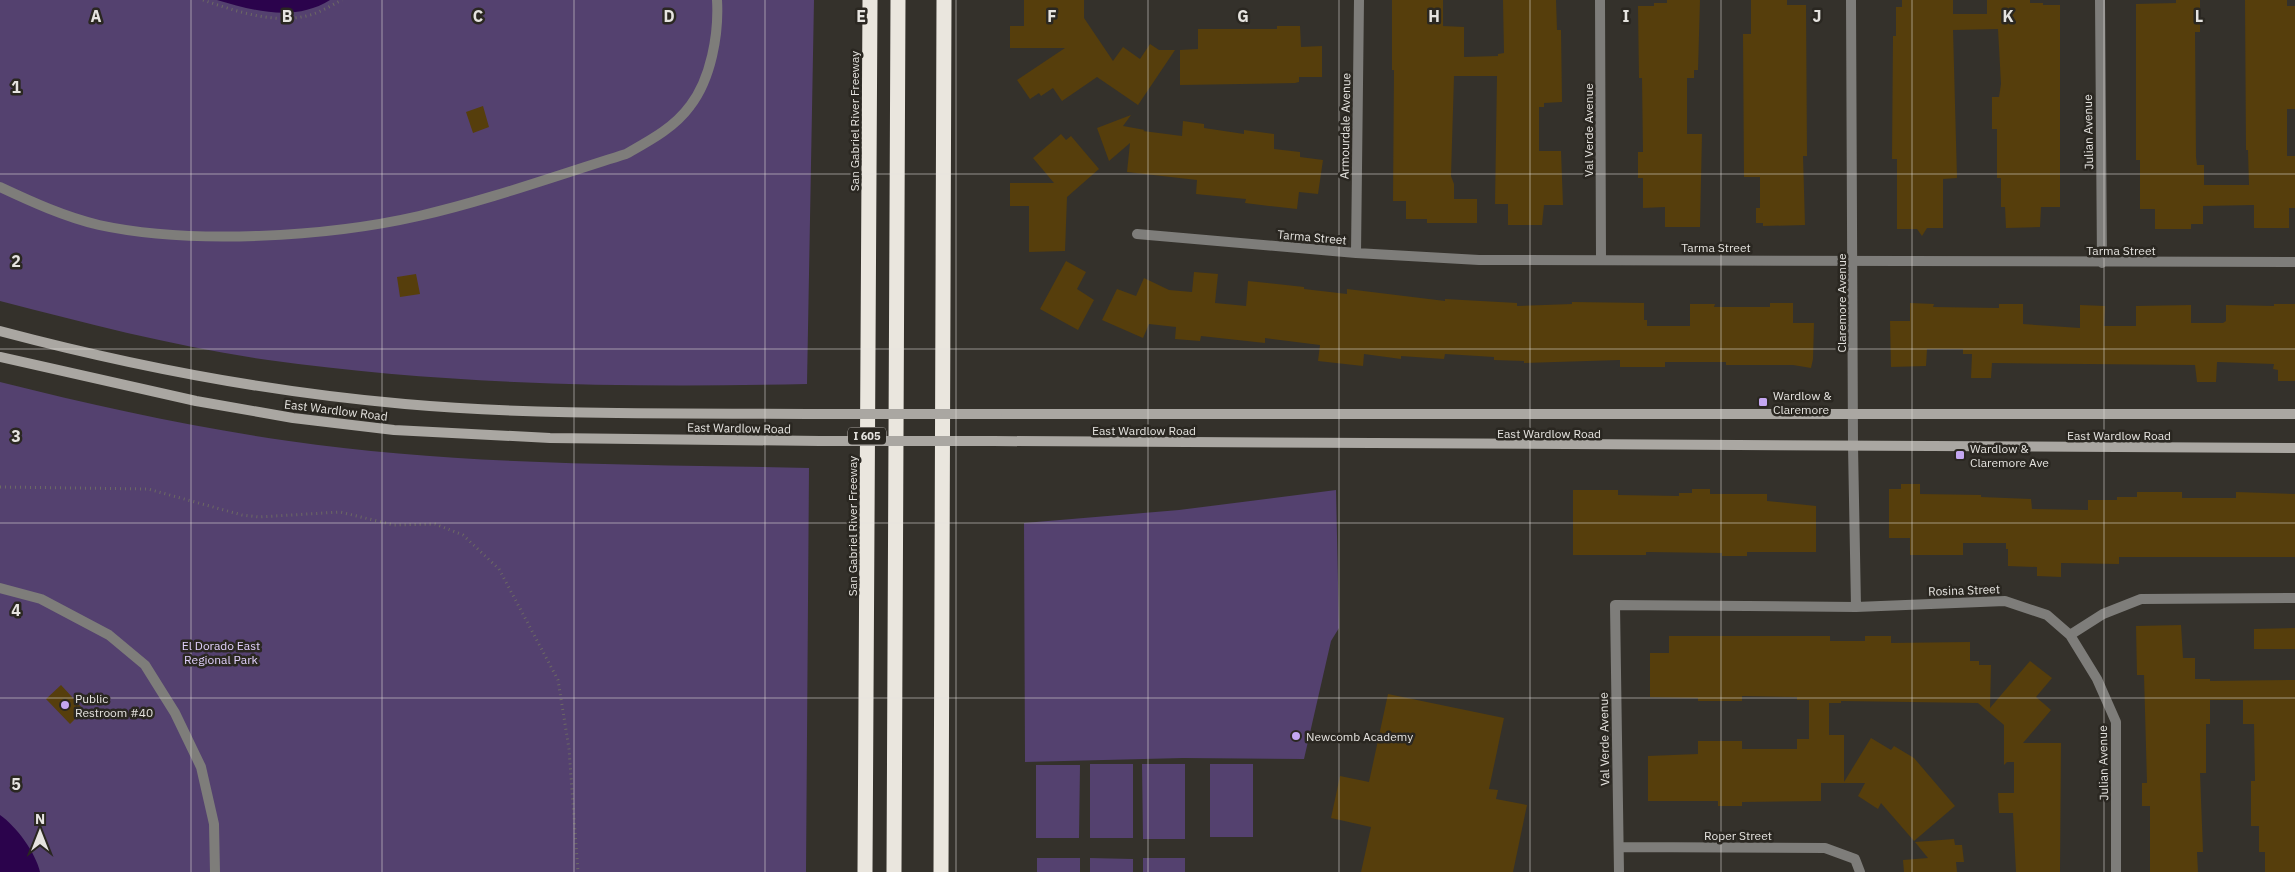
<svg xmlns="http://www.w3.org/2000/svg" width="2295" height="872" font-family="'IBM Plex Sans',sans-serif">
<style>
.green{fill:#54416f}
.water{fill:#2b034c}
.building{fill:#563e0c}
.lines{fill:none;stroke-linecap:round;stroke-linejoin:round}
.path{stroke:#6c6964;stroke-width:3;stroke-dasharray:1 4;stroke-linecap:butt}
.service{stroke:#7e7d7a;stroke-width:10}
.minor{stroke:#7e7d7a;stroke-width:10}
.tertiary{stroke:#7e7d7a;stroke-width:10}
.secondary{stroke:#aaa7a2;stroke-width:10}
.motorway{stroke:#eae6de;stroke-width:15}
.secondary-bridge{stroke:#aaa7a2;stroke-width:10}
.grid{fill:none;stroke:#e6e4e0;stroke-width:1;stroke-opacity:0.55}
.poi-dot{fill:#c4a7f1;stroke:#2a2721;stroke-width:2}
.labels{text-anchor:middle;dominant-baseline:central;stroke-width:5;stroke-linejoin:round;paint-order:stroke}
.shield{fill:#2a2721;stroke:#aeaba7;stroke-width:1}
.shield-label{font-size:11px;font-weight:bold;fill:#e6e4e0}
.street-label{font-size:12px;fill:#e6e4e0;stroke:#2a2721}
.poi-label{font-size:12px;fill:#e6e4e0;stroke:#2a2721;text-anchor:start}
.park-label{font-size:12px;fill:#e0d0fb;stroke:#2a2721}
.grid-label{font-size:16px;text-anchor:middle;font-weight:bold;fill:#e6e4e0;stroke:#2a2721;stroke-width:5;stroke-linejoin:round;paint-order:stroke}
</style>
<rect width="100%" height="100%" fill="#34312b"/>
<!-- green -->
<path class="green" d="M 0,0 L 814,0 L 807,384 C 627,388 447,385 268,360 C 177,347 89,324 0,301 Z
M 0,382 C 95,406 192,427 289,441 C 459,466 638,464 809,468 L 806,872 L 0,872 Z
M 1336,490 L 1339,628 L 1331,641 L 1304,759 L 1183,758 L 1025,762 L 1024,523 L 1179,510 Z
M 1090,764 L 1133,764 L 1133,838 L 1090,838 Z
M 1142,764 L 1185,764 L 1185,839 L 1143,839 Z
M 1210,764 L 1253,764 L 1253,837 L 1210,837 Z
M 1036,765 L 1080,765 L 1079,838 L 1036,838 Z
M 1037,858 L 1080,858 L 1080,872 L 1037,872 Z
M 1090,858 L 1133,859 L 1133,872 L 1090,872 Z
M 1143,858 L 1185,858 L 1185,872 L 1143,872 Z"/>
<!-- water -->
<path class="water" d="M 217,0 L 330,0 C 295,22 254,11 217,0 Z
M 0,815 C 16,826 36,853 40,872 L 0,872 Z"/>
<!-- building -->
<path class="building" d="M 1024,0 L 1084,0 L 1084,18 L 1113,61 L 1123,47 L 1140,59 L 1150,44 L 1159,50 L 1175,50 L 1138,105 L 1097,77 L 1062,101 L 1053,88 L 1041,96 L 1039,93 L 1030,99 L 1017,80 L 1065,48 L 1010,48 L 1010,26 L 1024,26 Z
M 1392,0 L 1443,0 L 1443,26 L 1464,27 L 1464,57 L 1498,56 L 1498,54 L 1504,53 L 1503,0 L 1556,0 L 1557,30 L 1561,30 L 1562,102 L 1544,103 L 1544,107 L 1539,107 L 1539,151 L 1561,151 L 1563,205 L 1544,205 L 1542,225 L 1508,225 L 1508,204 L 1495,204 L 1497,76 L 1454,76 L 1451,176 L 1454,184 L 1454,199 L 1477,199 L 1477,223 L 1427,223 L 1427,219 L 1406,219 L 1406,201 L 1393,201 L 1394,70 L 1392,70 Z
M 1667,0 L 1700,0 L 1698,70 L 1694,70 L 1694,78 L 1687,78 L 1687,134 L 1702,134 L 1700,227 L 1665,227 L 1665,207 L 1643,208 L 1643,178 L 1638,178 L 1638,152 L 1643,152 L 1642,78 L 1639,78 L 1638,6 L 1654,6 L 1654,3 L 1667,3 Z
M 1751,0 L 1787,0 L 1787,5 L 1806,5 L 1807,156 L 1803,156 L 1805,225 L 1763,226 L 1763,223 L 1756,223 L 1756,208 L 1760,208 L 1760,177 L 1744,177 L 1743,34 L 1751,34 Z
M 1902,0 L 1953,0 L 1953,14 L 1987,14 L 1987,0 L 2030,0 L 2030,3 L 2043,3 L 2043,5 L 2060,5 L 2060,207 L 2041,207 L 2040,227 L 2006,228 L 2005,207 L 2001,207 L 2001,178 L 1997,178 L 1997,129 L 1992,129 L 1992,97 L 1999,97 L 2001,84 L 1998,29 L 1953,30 L 1957,178 L 1943,179 L 1943,228 L 1927,228 L 1922,236 L 1917,229 L 1897,229 L 1897,159 L 1892,159 L 1893,36 L 1896,36 L 1896,7 L 1902,7 Z
M 2176,0 L 2200,0 L 2200,32 L 2195,32 L 2196,157 L 2197,165 L 2204,165 L 2204,185 L 2249,185 L 2248,150 L 2246,150 L 2245,0 L 2287,0 L 2287,6 L 2295,6 L 2295,109 L 2287,109 L 2287,156 L 2295,156 L 2295,208 L 2289,208 L 2289,228 L 2254,228 L 2254,205 L 2203,206 L 2203,224 L 2191,224 L 2191,229 L 2155,229 L 2155,209 L 2140,209 L 2140,160 L 2136,160 L 2136,4 L 2176,3 Z
M 1277,26 L 1300,26 L 1301,47 L 1322,46 L 1322,77 L 1299,77 L 1299,82 L 1295,83 L 1180,85 L 1180,50 L 1198,49 L 1198,29 L 1277,29 Z
M 483,106 L 489,127 L 473,133 L 466,112 Z
M 1131,115 L 1123,126 L 1145,130 L 1143,131 L 1182,136 L 1183,121 L 1204,124 L 1204,128 L 1244,134 L 1244,130 L 1274,134 L 1274,149 L 1300,152 L 1300,157 L 1323,160 L 1318,194 L 1299,192 L 1297,209 L 1269,206 L 1245,203 L 1246,199 L 1196,194 L 1197,180 L 1127,172 L 1130,143 L 1109,161 L 1097,128 Z
M 1061,134 L 1066,140 L 1071,136 L 1099,169 L 1067,197 L 1065,251 L 1029,252 L 1029,206 L 1010,206 L 1010,183 L 1054,183 L 1033,158 Z
M 1066,261 L 1086,272 L 1077,289 L 1094,300 L 1078,330 L 1040,309 Z
M 1194,272 L 1218,274 L 1215,303 L 1246,306 L 1248,281 L 1304,287 L 1304,289 L 1347,294 L 1347,289 L 1445,301 L 1445,299 L 1517,303 L 1517,306 L 1572,304 L 1572,302 L 1644,303 L 1644,320 L 1647,320 L 1647,326 L 1690,326 L 1690,304 L 1715,304 L 1714,307 L 1770,307 L 1770,303 L 1793,303 L 1793,323 L 1814,323 L 1813,359 L 1811,368 L 1793,365 L 1726,365 L 1726,362 L 1665,362 L 1665,367 L 1620,367 L 1620,360 L 1524,363 L 1524,361 L 1494,360 L 1494,357 L 1445,354 L 1444,359 L 1401,356 L 1401,359 L 1364,354 L 1363,366 L 1318,361 L 1320,345 L 1265,338 L 1265,343 L 1201,336 L 1200,341 L 1175,339 L 1176,327 L 1149,324 L 1143,338 L 1102,320 L 1117,289 L 1136,296 L 1144,278 L 1169,290 L 1192,292 Z
M 416,274 L 420,294 L 400,297 L 397,277 Z
M 1910,303 L 1934,304 L 1933,307 L 1999,308 L 1999,304 L 2023,304 L 2023,324 L 2080,328 L 2080,305 L 2105,306 L 2104,326 L 2136,326 L 2136,306 L 2191,305 L 2191,323 L 2223,323 L 2226,321 L 2226,305 L 2274,306 L 2274,304 L 2295,304 L 2295,381 L 2278,381 L 2278,370 L 2273,369 L 2274,364 L 2217,362 L 2216,382 L 2197,382 L 2195,365 L 1992,363 L 1991,378 L 1971,378 L 1972,354 L 1963,354 L 1963,349 L 1927,349 L 1926,366 L 1891,367 L 1890,321 L 1910,321 Z
M 1901,484 L 1920,484 L 1920,494 L 1981,495 L 1981,497 L 2031,499 L 2032,509 L 2088,510 L 2088,500 L 2117,500 L 2117,497 L 2137,497 L 2137,492 L 2182,492 L 2182,498 L 2236,498 L 2236,492 L 2295,494 L 2295,557 L 2119,557 L 2119,564 L 2061,563 L 2061,577 L 2037,576 L 2037,567 L 2008,566 L 2008,549 L 2006,549 L 2006,543 L 1963,543 L 1963,555 L 1910,555 L 1910,538 L 1889,538 L 1889,489 L 1901,489 Z
M 1692,489 L 1710,489 L 1710,494 L 1767,494 L 1767,501 L 1816,506 L 1816,552 L 1747,552 L 1747,556 L 1722,556 L 1722,553 L 1646,552 L 1646,555 L 1573,555 L 1573,490 L 1618,490 L 1618,495 L 1679,496 L 1679,493 L 1692,493 Z
M 2181,625 L 2183,658 L 2195,658 L 2195,679 L 2210,679 L 2210,681 L 2295,680 L 2295,872 L 2265,872 L 2265,852 L 2259,852 L 2259,826 L 2251,826 L 2251,781 L 2255,781 L 2254,724 L 2243,724 L 2243,700 L 2210,700 L 2210,724 L 2206,724 L 2206,773 L 2200,773 L 2203,852 L 2197,852 L 2198,872 L 2150,872 L 2150,806 L 2142,806 L 2142,783 L 2147,783 L 2144,675 L 2137,675 L 2136,626 Z
M 2295,628 L 2295,649 L 2254,649 L 2254,629 Z
M 1669,636 L 1830,636 L 1830,641 L 1865,641 L 1865,636 L 1891,636 L 1891,643 L 1970,642 L 1970,661 L 1979,661 L 1979,665 L 1991,665 L 1990,708 L 2030,661 L 2052,678 L 2036,697 L 2051,710 L 2023,743 L 2061,743 L 2060,872 L 2016,872 L 2013,813 L 1999,813 L 1998,793 L 2014,793 L 2014,762 L 2007,762 L 2004,765 L 2004,725 L 1978,703 L 1841,701 L 1841,703 L 1829,703 L 1829,735 L 1844,735 L 1844,782 L 1871,738 L 1891,750 L 1894,746 L 1914,758 L 1955,806 L 1914,841 L 1881,803 L 1878,809 L 1858,796 L 1865,783 L 1821,783 L 1821,801 L 1742,802 L 1742,806 L 1718,806 L 1718,801 L 1648,801 L 1648,756 L 1698,754 L 1698,741 L 1742,741 L 1742,749 L 1797,749 L 1797,739 L 1809,739 L 1809,700 L 1797,700 L 1797,697 L 1742,696 L 1742,701 L 1698,701 L 1698,698 L 1650,697 L 1650,653 L 1669,653 Z
M 61,685 L 84,710 L 70,724 L 46,699 Z
M 1388,694 L 1504,718 L 1489,789 L 1498,790 L 1496,799 L 1527,805 L 1513,872 L 1361,872 L 1371,827 L 1331,818 L 1340,776 L 1369,782 Z
M 1954,839 L 1955,845 L 1962,845 L 1964,862 L 1956,862 L 1957,872 L 1904,872 L 1903,860 L 1928,858 L 1915,842 Z"/>
<g class="lines">
<!-- path -->
<path class="path" d="M 203,0 C 235,11 275,25 310,15 C 321,12 332,5 342,0
M 0,487 L 148,489 L 242,515 L 259,517 L 340,512 L 394,525 L 435,524 L 463,535 L 499,569 L 558,680 L 569,749 L 578,872"/>
<!-- service -->
<path class="service" d="M 0,187 C 32,202 65,217 99,225 C 191,245 327,237 419,216 C 489,200 558,175 626,154 C 649,141 674,128 690,106 C 711,79 719,34 717,0
M 0,588 L 41,599 L 109,635 L 145,665 L 175,713 L 201,767 L 214,824 L 215,872"/>
<!-- minor -->
<path class="minor" d="M 1600,0 L 1601,260
M 2100,0 L 2102,263
M 1137,234 L 1356,253 L 1479,260 L 2295,262
M 1356,253 L 1359,0
M 1853,446 L 1856,607
M 2070,635 L 2097,679 L 2116,722 L 2116,872
M 1619,847 L 1825,848 L 1855,859 L 1860,872
M 1619,872 L 1615,605 L 1856,607 L 2005,601 L 2047,615 L 2070,635 L 2103,614 L 2141,599 L 2295,598"/>
<!-- tertiary -->
<path class="tertiary" d="M 1851,0 L 1853,446"/>
<!-- secondary -->
<path class="secondary" d="M 0,331 C 132,366 268,392 405,404 C 543,416 682,413 820,414
M 0,357 L 196,401 L 293,418 L 394,430 L 550,438 L 820,441
M 997,414 L 2295,414
M 993,441 L 2295,448"/>
<!-- motorway -->
<path class="motorway" d="M 865,872 L 870,0
M 894,872 L 898,0
M 941,872 L 944,0"/>
<!-- secondary-bridge -->
<path class="secondary-bridge" d="M 820,414 L 997,414
M 820,441 L 993,441"/>
</g>
<!-- grid -->
<path class="grid" d="M 191,0 L 191,872M 382,0 L 382,872M 574,0 L 574,872M 765,0 L 765,872M 956,0 L 956,872M 1148,0 L 1148,872M 1339,0 L 1339,872M 1530,0 L 1530,872M 1721,0 L 1721,872M 1912,0 L 1912,872M 2104,0 L 2104,872M 0,174 L 2295,174M 0,349 L 2295,349M 0,523 L 2295,523M 0,698 L 2295,698"/>
<!-- markers -->
<g class="poi-dot">
<rect x="1758" y="397" width="10" height="10" rx="2.5"/>
<rect x="1955" y="450" width="10" height="10" rx="2.5"/>
<circle cx="65" cy="705" r="5"/>
<circle cx="1296" cy="736" r="5"/>
</g>
<g class="labels">
<!-- shield labels -->
<rect class="shield" x="848" y="427.5" width="38" height="17" rx="4"/>
<g class="shield-label">
<text x="867" y="436">I 605</text>
</g>
<!-- street labels -->
<g class="street-label">
<text transform="translate(854 121) rotate(-90)">San Gabriel River Freeway</text>
<text transform="translate(1345 126) rotate(-89)">Armourdale Avenue</text>
<text transform="translate(1588 130) rotate(-90)">Val Verde Avenue</text>
<text transform="translate(2088 132) rotate(-91)">Julian Avenue</text>
<text transform="translate(1312 237) rotate(5)">Tarma Street</text>
<text x="1716" y="247">Tarma Street</text>
<text x="2121" y="250">Tarma Street</text>
<text transform="translate(1841 303) rotate(-90)">Claremore Avenue</text>
<text transform="translate(336 410) rotate(7)">East Wardlow Road</text>
<text transform="translate(739 428) rotate(1)">East Wardlow Road</text>
<text x="1144" y="430">East Wardlow Road</text>
<text x="1549" y="433">East Wardlow Road</text>
<text x="2119" y="435">East Wardlow Road</text>
<text transform="translate(852 526) rotate(-90)">San Gabriel River Freeway</text>
<text transform="translate(1964 590) rotate(-2)">Rosina Street</text>
<text transform="translate(1604 739) rotate(-91)">Val Verde Avenue</text>
<text transform="translate(2103 763) rotate(-91)">Julian Avenue</text>
<text x="1738" y="835">Roper Street</text>
</g>
<!-- poi labels -->
<g class="poi-label">
<text x="1773" y="395">Wardlow &amp;<tspan x="1773" dy="14">Claremore</tspan></text>
<text x="1970" y="448">Wardlow &amp;<tspan x="1970" dy="14">Claremore Ave</tspan></text>
<text x="75" y="698">Public<tspan x="75" dy="14">Restroom #40</tspan></text>
<text x="1306" y="736">Newcomb Academy</text>
</g>
<!-- park labels -->
<g class="park-label">
<text x="221" y="645">El Dorado East<tspan x="221" dy="14">Regional Park</tspan></text>
</g>
</g>
<g class="grid-label">
<text x="96" y="22">A</text>
<text x="287" y="22">B</text>
<text x="478" y="22">C</text>
<text x="669" y="22">D</text>
<text x="861" y="22">E</text>
<text x="1052" y="22">F</text>
<text x="1243" y="22">G</text>
<text x="1434" y="22">H</text>
<text x="1626" y="22">I</text>
<text x="1817" y="22">J</text>
<text x="2008" y="22">K</text>
<text x="2199" y="22">L</text>
<text x="16" y="93">1</text>
<text x="16" y="267">2</text>
<text x="16" y="442">3</text>
<text x="16" y="616">4</text>
<text x="16" y="790">5</text>
</g>
<!-- north arrow -->
<g transform="translate(40 832)" stroke="#2a2721" stroke-width="4" paint-order="stroke">
<path d="M0-4L9 19L0 12L-9 19Z" fill="#e6e4e0"/>
<text y="-8" font-size="14" font-weight="bold" text-anchor="middle" fill="#e6e4e0">N</text>
</g>
</svg>
